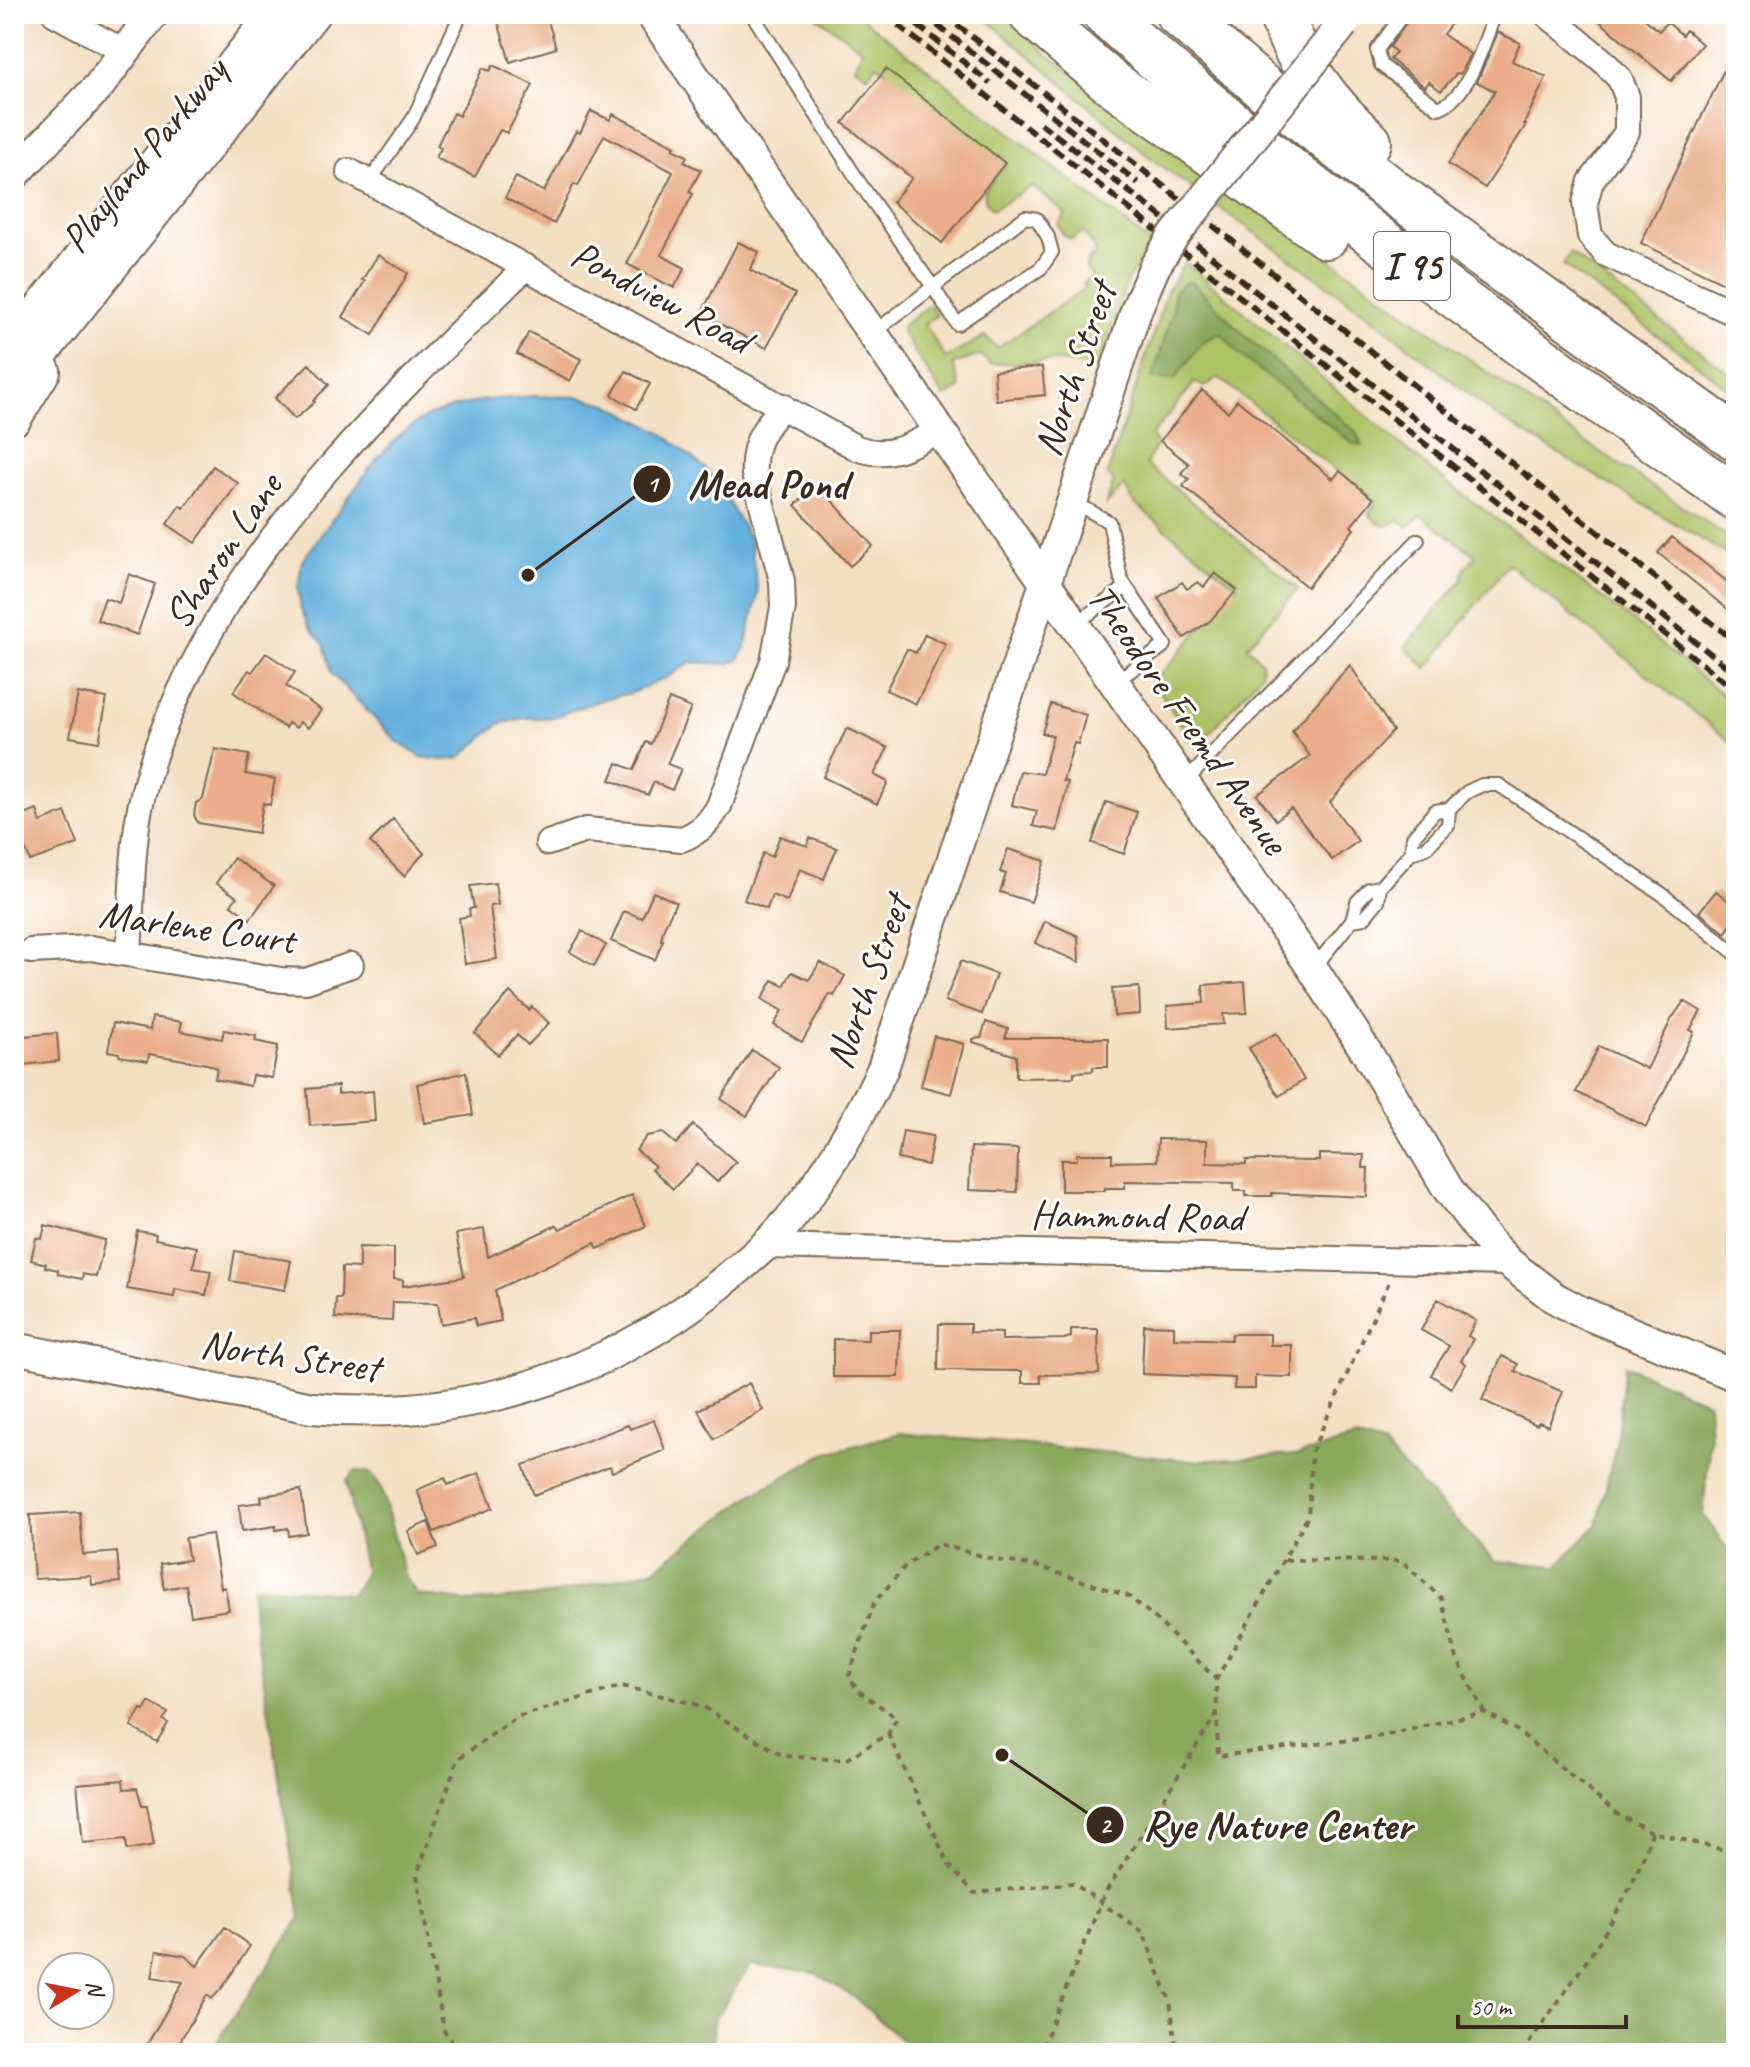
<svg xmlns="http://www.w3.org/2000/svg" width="1750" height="2067" font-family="Caveat,sans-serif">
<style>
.green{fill:#aec266;stroke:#747642;stroke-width:2}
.forest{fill:#8aa85b;stroke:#62693c;stroke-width:2}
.water{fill:#64b0dd;stroke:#506d7e;stroke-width:2}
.building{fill:#eaae88}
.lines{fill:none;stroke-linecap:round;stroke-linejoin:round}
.service-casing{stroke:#7b6957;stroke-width:16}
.minor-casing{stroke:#7b6957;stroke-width:28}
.tertiary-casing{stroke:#7b6957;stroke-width:34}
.secondary-casing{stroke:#7b6957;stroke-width:38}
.motorway-casing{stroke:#7b6957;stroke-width:48}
.path{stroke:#7b6957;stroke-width:4;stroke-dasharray:6 6;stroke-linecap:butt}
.service{stroke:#fff;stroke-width:12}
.minor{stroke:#fff;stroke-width:24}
.tertiary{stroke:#fff;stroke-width:30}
.secondary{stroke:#fff;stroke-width:34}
.motorway{stroke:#fff;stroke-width:44}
.rail{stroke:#3b2a1e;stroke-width:6;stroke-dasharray:12 6;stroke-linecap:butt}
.tertiary-bridge-casing{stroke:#7b6957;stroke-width:34;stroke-linecap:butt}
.tertiary-bridge{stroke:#fff;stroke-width:30}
.labels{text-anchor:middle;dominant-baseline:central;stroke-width:6;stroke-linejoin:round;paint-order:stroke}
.shield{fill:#fff;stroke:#766a62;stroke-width:2}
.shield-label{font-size:38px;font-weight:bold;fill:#3b2a1e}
.street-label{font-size:40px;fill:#3b2a1e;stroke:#fff}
.leader{fill:none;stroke:#3b2a1e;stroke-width:3}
.callout-dot{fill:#3b2a1e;stroke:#fff;stroke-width:3}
.mark-label{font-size:24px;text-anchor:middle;font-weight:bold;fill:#fff}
.callout-label{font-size:42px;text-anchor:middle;font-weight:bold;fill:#3b2a1e;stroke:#fff;stroke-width:6;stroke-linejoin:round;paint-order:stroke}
</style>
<rect width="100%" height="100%" fill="#fff"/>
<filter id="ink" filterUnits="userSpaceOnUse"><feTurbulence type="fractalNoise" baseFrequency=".0125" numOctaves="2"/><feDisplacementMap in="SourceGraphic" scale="16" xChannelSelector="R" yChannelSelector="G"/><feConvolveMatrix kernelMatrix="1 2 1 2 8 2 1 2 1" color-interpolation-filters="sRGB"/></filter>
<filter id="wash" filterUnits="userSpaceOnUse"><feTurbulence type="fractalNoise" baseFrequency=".006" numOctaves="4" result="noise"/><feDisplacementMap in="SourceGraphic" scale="32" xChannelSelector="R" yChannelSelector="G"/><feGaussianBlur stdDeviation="1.8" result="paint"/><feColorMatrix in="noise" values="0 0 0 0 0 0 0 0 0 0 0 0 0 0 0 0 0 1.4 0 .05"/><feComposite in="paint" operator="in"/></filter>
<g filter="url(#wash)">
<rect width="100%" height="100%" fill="#f3dfc2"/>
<!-- green -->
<path class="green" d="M 813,14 L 857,14 L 1151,243 L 1127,281 L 1098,368 L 1055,361 L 990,364 L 981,355 L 953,364 L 960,389 L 944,397 L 902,332 L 903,325 L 928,306 L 932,306 L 937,315 L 924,324 L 946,358 L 985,336 L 997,348 L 1084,289 L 1084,283 L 1092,277 L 1086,268 L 1087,261 L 1097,252 L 1083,232 L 1072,239 L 1064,236 L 1058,225 L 1066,214 L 1032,186 L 992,210 L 986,202 L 984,191 L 1005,165 L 877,64 L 867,76 L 855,67 L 862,49 Z
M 980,14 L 1007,14 L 1049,56 L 1573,434 L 1736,542 L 1736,560 L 1496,416 L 1370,316 L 1153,160 Z
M 1570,253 L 1736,378 L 1736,394 L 1563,265 Z
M 1185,262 L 1432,471 L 1633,621 L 1736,706 L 1736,746 L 1508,564 L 1427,668 L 1405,647 L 1462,580 L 1464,569 L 1476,556 L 1421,515 L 1408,527 L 1398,520 C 1387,530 1376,525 1369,513 L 1376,503 L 1218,377 L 1204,387 L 1195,382 L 1151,436 L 1157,444 L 1146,464 L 1298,589 L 1247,646 L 1262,662 L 1261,674 L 1206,737 L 1192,742 L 1154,682 L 1237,587 L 1135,504 L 1124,485 L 1105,506 L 1114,481 L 1107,475 L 1167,292 Z"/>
<!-- forest -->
<path class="forest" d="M 1192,282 L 1243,334 L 1355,431 L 1362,446 L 1352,443 L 1239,354 L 1221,333 L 1202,342 L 1175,379 L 1152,379 L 1173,311 L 1174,292 L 1184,283 Z
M 1625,1365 L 1708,1403 L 1710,1438 L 1703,1514 L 1736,1562 L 1736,2053 L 913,2053 L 911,2048 L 855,1998 L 815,1973 L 751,1965 L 713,2021 L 714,2053 L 209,2053 L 301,1917 L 252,1606 L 252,1589 L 259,1586 L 352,1594 L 365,1573 L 346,1482 L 355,1471 L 370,1472 L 381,1487 L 404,1574 L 417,1595 L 472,1602 L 550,1595 L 653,1570 L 750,1496 L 824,1454 L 900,1433 L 1197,1461 L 1299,1455 L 1356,1438 L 1384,1447 L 1495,1561 L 1557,1566 L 1597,1525 L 1616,1445 Z"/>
<!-- water -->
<path class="water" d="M 533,396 L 580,397 L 608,404 L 661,432 L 706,469 L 721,488 L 750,540 L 758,594 L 745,649 L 738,660 L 727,664 L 691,662 L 666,678 L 631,693 L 604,699 L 550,718 L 524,718 L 499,724 L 460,758 L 443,760 L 421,757 L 395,740 L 332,674 L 324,644 L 309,627 L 301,610 L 298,588 L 302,561 L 376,460 L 401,434 L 425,417 L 454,407 L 486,400 Z"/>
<g id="blocks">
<!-- building -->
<path class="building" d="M 510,14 L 546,14 L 556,48 L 510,62 L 497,18 Z
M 1412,14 L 1459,14 L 1443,34 L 1470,54 L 1460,74 L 1457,73 L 1441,91 L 1429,82 L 1425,87 L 1390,59 L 1396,52 L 1390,47 Z
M 1591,14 L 1639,14 L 1659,31 L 1667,22 L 1682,35 L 1686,30 L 1702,44 L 1671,81 Z
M 1498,32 L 1520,43 L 1512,61 L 1546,77 L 1524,124 L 1526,125 L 1485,188 L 1448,164 L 1495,91 L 1477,82 Z
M 1736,45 L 1736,289 L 1641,243 Z
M 493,65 L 533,85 L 507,133 L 500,130 L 475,177 L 436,158 L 441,148 L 437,146 L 453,113 L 459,116 L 483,68 L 490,71 Z
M 886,69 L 1005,163 L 942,243 L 892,202 L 912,178 L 843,123 Z
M 591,111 L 610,120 L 613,114 L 675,146 L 673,149 L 687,156 L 684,162 L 701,170 L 689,192 L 693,194 L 661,255 L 685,268 L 674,288 L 627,264 L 673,172 L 604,135 L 578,186 L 574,184 L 554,224 L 505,198 L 516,177 L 544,192 L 576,131 L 580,133 Z
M 738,242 L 759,252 L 750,270 L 795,294 L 766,348 L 701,314 Z
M 378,255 L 408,273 L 373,335 L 343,317 L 365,281 L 362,280 Z
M 529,332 L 581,359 L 570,381 L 517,354 Z
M 309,364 L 329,385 L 313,401 L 315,402 L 295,419 L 275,398 Z
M 1042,367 L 1045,395 L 996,400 L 994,371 Z
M 626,371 L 650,384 L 636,409 L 612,395 Z
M 1202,390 L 1228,412 L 1237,400 L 1333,479 L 1340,471 L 1373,499 L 1351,526 L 1354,529 L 1307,587 L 1183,486 L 1189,479 L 1181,473 L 1189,464 L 1160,441 Z
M 213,466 L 238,483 L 195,543 L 167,524 L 180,505 L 184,508 Z
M 818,485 L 873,546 L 850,566 L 795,505 Z
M 1672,537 L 1736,589 L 1736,616 L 1658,553 Z
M 1215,573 L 1237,590 L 1210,621 L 1184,638 L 1158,598 L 1182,582 L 1187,589 L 1198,582 L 1204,587 Z
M 129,574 L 155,584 L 137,635 L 97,620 L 105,598 L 119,603 Z
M 925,634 L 946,644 L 916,704 L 886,690 L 907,649 L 916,653 Z
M 266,653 L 295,672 L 286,686 L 321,710 L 308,728 L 300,722 L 296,728 L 288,723 L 285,728 L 233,692 L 249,670 L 252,672 Z
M 1350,665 L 1393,731 L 1330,802 L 1358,841 L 1332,860 L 1291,808 L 1276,820 L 1257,795 L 1310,756 L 1292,731 Z
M 78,693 L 107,698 L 99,742 L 70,737 Z
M 669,699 L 691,708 L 667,764 L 681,769 L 672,790 L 654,782 L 648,795 L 610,780 L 617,763 L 634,770 L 646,742 L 651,744 Z
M 1051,704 L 1086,715 L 1078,744 L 1074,743 L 1063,781 L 1068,782 L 1057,831 L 1033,826 L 1037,811 L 1012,805 L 1020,771 L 1042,774 L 1053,736 L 1042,733 Z
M 847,728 L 888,748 L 874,775 L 888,782 L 877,804 L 823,777 Z
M 215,749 L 249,755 L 245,774 L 275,779 L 270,805 L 263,803 L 258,833 L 198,823 L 194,815 L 196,803 L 203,799 Z
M 1106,802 L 1137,812 L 1124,854 L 1092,843 Z
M 37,810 L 41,822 L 65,812 L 78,844 L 30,861 L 14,819 Z
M 393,819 L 424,853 L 404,876 L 370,842 Z
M 780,836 L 807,846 L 810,838 L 837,848 L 824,879 L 800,869 L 787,901 L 772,895 L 767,909 L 744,900 L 763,853 L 772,857 Z
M 1008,849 L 1045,861 L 1031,902 L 1000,892 L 1006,874 L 1000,872 Z
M 234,858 L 274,886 L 250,919 L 231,905 L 237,897 L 216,883 Z
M 495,883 L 498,905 L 490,906 L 497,959 L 465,964 L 459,918 L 470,916 L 469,909 L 474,908 L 470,886 Z
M 1716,891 L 1736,907 L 1736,919 L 1725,933 L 1699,912 Z
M 653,892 L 676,902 L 663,930 L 661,940 L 663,940 L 655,960 L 611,941 L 624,911 L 642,918 Z
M 1045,921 L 1078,936 L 1079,962 L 1035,943 Z
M 582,931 L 606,945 L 594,966 L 570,952 Z
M 961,961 L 996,974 L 982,1014 L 945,1001 Z
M 820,962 L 845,976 L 834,996 L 830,994 L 802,1042 L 774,1025 L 782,1011 L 762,999 L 773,980 L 784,986 L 792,972 L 809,980 Z
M 1245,982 L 1247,1013 L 1223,1014 L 1224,1024 L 1168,1028 L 1167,1006 L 1204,1003 L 1203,985 Z
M 1139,987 L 1140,1014 L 1114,1016 L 1112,989 Z
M 510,992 L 529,1010 L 532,1007 L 549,1023 L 528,1045 L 517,1035 L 498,1055 L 475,1033 Z
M 1684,1001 L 1701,1011 L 1690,1030 L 1694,1032 L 1646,1127 L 1576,1092 L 1599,1046 L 1647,1069 L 1671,1020 Z
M 152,1017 L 182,1022 L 180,1031 L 222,1039 L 224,1030 L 256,1036 L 255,1041 L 278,1046 L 272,1078 L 252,1075 L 250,1086 L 215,1079 L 217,1068 L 207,1064 L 149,1054 L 148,1061 L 119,1056 L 119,1053 L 108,1051 L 113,1023 L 150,1030 Z
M 986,1022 L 1008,1029 L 1005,1038 L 1108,1038 L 1108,1067 L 1093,1067 L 1093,1071 L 1074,1072 L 1074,1077 L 1016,1078 L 1016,1056 L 973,1042 L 973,1039 L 981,1038 Z
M 57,1033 L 59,1061 L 14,1066 L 14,1037 Z
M 1276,1033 L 1304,1080 L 1279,1096 L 1249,1048 Z
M 934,1036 L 964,1044 L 951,1094 L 921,1086 Z
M 752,1050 L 779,1067 L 747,1116 L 721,1099 Z
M 466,1072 L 473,1115 L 424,1123 L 417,1084 Z
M 338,1086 L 338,1094 L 373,1091 L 375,1121 L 310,1126 L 307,1089 Z
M 693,1125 L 736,1162 L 717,1182 L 697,1164 L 673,1189 L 652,1169 L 655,1166 L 636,1150 L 647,1136 L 663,1133 L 676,1144 Z
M 903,1131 L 933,1136 L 928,1165 L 898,1159 Z
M 1158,1139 L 1207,1140 L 1207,1163 L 1246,1164 L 1246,1160 L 1319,1161 L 1319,1154 L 1364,1155 L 1363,1168 L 1368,1168 L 1367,1197 L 1272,1193 L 1272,1196 L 1246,1196 L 1246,1191 L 1234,1191 L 1234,1183 L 1125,1181 L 1125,1188 L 1105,1188 L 1105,1191 L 1061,1191 L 1061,1160 L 1077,1160 L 1077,1154 L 1112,1154 L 1112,1162 L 1157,1161 Z
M 971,1147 L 1018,1149 L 1017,1192 L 969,1190 Z
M 632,1195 L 646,1226 L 598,1249 L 595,1243 L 495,1290 L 501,1321 L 476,1326 L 474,1318 L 441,1324 L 438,1303 L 393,1302 L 392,1321 L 335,1318 L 336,1298 L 341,1298 L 342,1267 L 359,1268 L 359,1247 L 394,1248 L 394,1279 L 403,1280 L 403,1286 L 464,1277 L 456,1234 L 484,1229 L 488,1257 L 557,1225 L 560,1229 Z
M 45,1225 L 105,1240 L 96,1277 L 83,1274 L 82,1279 L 58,1274 L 58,1270 L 45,1267 L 46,1264 L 31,1260 L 36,1238 L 42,1239 Z
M 137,1231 L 156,1234 L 155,1239 L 197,1247 L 193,1268 L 211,1271 L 206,1295 L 175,1289 L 174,1297 L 127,1289 Z
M 235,1251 L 291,1261 L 285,1290 L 230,1281 Z
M 1438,1299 L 1476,1321 L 1468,1336 L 1473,1339 L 1461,1361 L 1466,1364 L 1451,1388 L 1431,1375 L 1449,1346 L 1421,1330 Z
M 939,1324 L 970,1324 L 970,1332 L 1002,1333 L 1002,1340 L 1064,1339 L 1071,1337 L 1071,1329 L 1098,1329 L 1099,1374 L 1040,1375 L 1041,1383 L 1022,1383 L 1022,1371 L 938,1370 Z
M 1144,1325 L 1174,1326 L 1174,1338 L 1231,1340 L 1232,1334 L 1270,1334 L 1270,1345 L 1292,1345 L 1292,1377 L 1255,1376 L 1255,1389 L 1234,1389 L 1235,1378 L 1142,1374 Z
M 868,1330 L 900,1330 L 899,1377 L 833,1377 L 833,1339 L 868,1340 Z
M 1502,1356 L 1518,1364 L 1515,1371 L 1563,1392 L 1548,1426 L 1539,1422 L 1537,1425 L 1482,1400 Z
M 749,1383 L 763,1410 L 714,1439 L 698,1410 Z
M 654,1420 L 665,1450 L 612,1472 L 610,1466 L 534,1495 L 523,1465 L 628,1425 L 630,1429 Z
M 479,1473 L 493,1508 L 434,1532 L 417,1490 L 445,1478 L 448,1485 Z
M 301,1490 L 307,1533 L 289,1536 L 288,1528 L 276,1530 L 276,1526 L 242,1531 L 239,1505 L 262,1502 L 261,1496 Z
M 80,1512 L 83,1555 L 117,1552 L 120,1582 L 92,1585 L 91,1576 L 34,1579 L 30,1515 Z
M 428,1522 L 438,1547 L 418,1555 L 408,1531 Z
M 212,1534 L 221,1588 L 225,1587 L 229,1610 L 191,1616 L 186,1585 L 164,1589 L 160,1564 L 189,1560 L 185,1538 Z
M 149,1702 L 168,1713 L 163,1720 L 168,1723 L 157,1742 L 131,1727 L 141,1709 L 144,1711 Z
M 123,1780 L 124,1789 L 137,1788 L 142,1805 L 147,1805 L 154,1845 L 127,1850 L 126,1839 L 83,1843 L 77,1784 Z
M 225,1927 L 250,1946 L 222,1988 L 212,1999 L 207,1995 L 173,2053 L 165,2053 L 148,2043 L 183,1982 L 152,1977 L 157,1951 L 185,1956 L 197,1966 Z"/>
</g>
</g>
<g filter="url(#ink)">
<use href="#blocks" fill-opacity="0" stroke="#7b6957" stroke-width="2"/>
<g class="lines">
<defs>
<path id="service" d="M 752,14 L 859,182 L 933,287 L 873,333
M 1403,14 L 1377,50 L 1381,65 L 1438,108 C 1469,99 1484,41 1495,14
M 369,182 L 413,119 L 461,14
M 1025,217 L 1037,219 L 1048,237 L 1052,252 L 1041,268 L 957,324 L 933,287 Z
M 1072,501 L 1109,522 L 1121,579 L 1165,645 L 1114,683
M 1074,625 L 1126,587
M 1184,783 L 1418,540
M 1411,853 L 1413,837 L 1435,811 L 1449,809 L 1467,792 L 1482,785 L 1499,785 L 1662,894 L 1736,954
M 1352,920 L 1364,918 L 1378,901 L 1380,887
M 1313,969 L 1352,920 L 1357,902 L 1369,889 L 1380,887 L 1411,853 L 1426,848 L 1448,825 L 1449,809"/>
<path id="minor" d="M 55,14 L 125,52
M 1546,14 L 1602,60 L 1620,79 L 1627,97 L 1627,132 L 1591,181 L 1585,203 L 1590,236 L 1606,254 L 1736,314
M 349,171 L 857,448 C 889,460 912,445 940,430
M 548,843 L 586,830 L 682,839 C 700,832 709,823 719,806 L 773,661 L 783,607 L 782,581 L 754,474 C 752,444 763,428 783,406
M 31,951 L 91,948 L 281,980 L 306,981 L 351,965
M 129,953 C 132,907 131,859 139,813 C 150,755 173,701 201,649 C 281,499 406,385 526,267
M 764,1246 L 1509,1263"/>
<path id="tertiary" d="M 651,14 L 1313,969 L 1367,1053 L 1448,1189 L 1487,1240 L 1509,1263 L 1553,1297 L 1579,1311 L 1736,1376
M 14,175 L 99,86 L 153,14
M 14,1348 L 312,1408 C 460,1422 604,1378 720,1284 C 746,1263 774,1240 795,1213 C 830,1170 859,1118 883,1068 L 1137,308 L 1154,268"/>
<path id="secondary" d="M 14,343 L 275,14
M 14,387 L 312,14
M 14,418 L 43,371"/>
<path id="motorway" d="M 1031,14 L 1108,80 L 1326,236
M 1105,14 C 1302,192 1519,344 1736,498
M 1178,14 L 1266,90 L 1395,193 L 1736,438
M 1281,14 C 1299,66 1328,105 1369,142"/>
</defs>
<!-- service casing -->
<use href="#service" class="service-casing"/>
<!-- minor casing -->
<use href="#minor" class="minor-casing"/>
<!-- tertiary casing -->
<use href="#tertiary" class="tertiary-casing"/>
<!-- secondary casing -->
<use href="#secondary" class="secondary-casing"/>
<!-- motorway casing -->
<use href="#motorway" class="motorway-casing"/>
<!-- path -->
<path class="path" d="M 1285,1560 L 1402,1561 L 1441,1598 L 1457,1659 L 1484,1712
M 1216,1680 L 1308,1516 L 1312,1451 L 1389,1282
M 888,1734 L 949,1865 L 974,1893 L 1073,1883 L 1143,1932 L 1170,2001 L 1177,2053
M 461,2053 L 444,2031 L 417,1875 L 458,1759 L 517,1717 L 622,1686 L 702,1706 L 783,1756 L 845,1760 L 888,1734 L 897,1718 L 857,1690 L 849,1676 L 874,1603 L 907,1564 L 939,1544 L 996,1560 L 1037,1566 L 1128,1596 L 1153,1616 L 1216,1679 L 1218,1756 L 1383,1736 L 1484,1712 L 1518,1731 L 1617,1814 L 1652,1832 L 1736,1853
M 1032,2053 L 1044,2043 L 1104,1895 L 1217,1713
M 1334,2053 L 1340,2051 L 1359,2053
M 1452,2053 L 1462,2051 L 1598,2053
M 1522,2053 C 1570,1983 1627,1914 1652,1832"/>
<!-- service -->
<use href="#service" class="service"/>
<!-- minor -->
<use href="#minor" class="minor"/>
<!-- tertiary -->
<use href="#tertiary" class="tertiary"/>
<!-- secondary -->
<use href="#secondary" class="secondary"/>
<!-- motorway -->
<use href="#motorway" class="motorway"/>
<!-- rail -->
<path class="rail" d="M 884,14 L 1736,691
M 903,14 L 990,83
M 923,14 L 1138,183
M 943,14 L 1167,189 L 1736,642
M 1040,123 L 1152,209 L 1736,674"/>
<defs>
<path id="tertiary-bridge" d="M 1154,268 L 1173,237 L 1343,24"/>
</defs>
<!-- tertiary-bridge casing -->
<use href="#tertiary-bridge" class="tertiary-bridge-casing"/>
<!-- tertiary-bridge -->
<use href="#tertiary-bridge" class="tertiary-bridge"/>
</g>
</g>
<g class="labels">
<!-- shield labels -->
<rect class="shield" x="1374" y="232" width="76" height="68" rx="6"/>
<g class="shield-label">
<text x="1412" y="266">I 95</text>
</g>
<!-- street labels -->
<g class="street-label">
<text transform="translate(144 155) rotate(-51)">Playland Parkway</text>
<text transform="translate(661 297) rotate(28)">Pondview Road</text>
<text transform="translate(1075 369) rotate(-71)">North Street</text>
<text transform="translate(223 551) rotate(-56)">Sharon Lane</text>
<text transform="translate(1188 719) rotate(55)">Theodore Fremd Avenue</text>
<text transform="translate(197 927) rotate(8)">Marlene Court</text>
<text transform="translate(868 982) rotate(-70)">North Street</text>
<text transform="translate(1137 1216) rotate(1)">Hammond Road</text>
<text transform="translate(290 1356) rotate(8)">North Street</text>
</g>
</g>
<!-- callouts -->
<path class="leader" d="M528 575L652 484M1002 1755L1105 1825"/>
<g class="callout-dot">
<circle cx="528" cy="575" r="8"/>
<circle cx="1002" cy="1755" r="8"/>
<circle cx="652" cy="484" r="20"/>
<circle cx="1105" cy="1825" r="20"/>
</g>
<g class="mark-label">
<text x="652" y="492">1</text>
<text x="1105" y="1833">2</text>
</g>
<g class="callout-label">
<text x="768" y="498">Mead Pond</text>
<text x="1277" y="1839">Rye Nature Center</text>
</g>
<!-- margin -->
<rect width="1750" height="2067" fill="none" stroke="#fff" stroke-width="48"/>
<!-- north arrow -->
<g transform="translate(76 1991) rotate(80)"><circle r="38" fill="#ffffff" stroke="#b1aaa5" stroke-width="2"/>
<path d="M0-6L14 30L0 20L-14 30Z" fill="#c8321e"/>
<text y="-12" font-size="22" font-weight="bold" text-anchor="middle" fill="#3b2a1e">N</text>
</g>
<!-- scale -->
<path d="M1458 2015v12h168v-12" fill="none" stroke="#3b2a1e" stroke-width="4"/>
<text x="1470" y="2015" font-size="24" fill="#3b2a1e" stroke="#ffffff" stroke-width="6" paint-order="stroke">50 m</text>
</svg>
